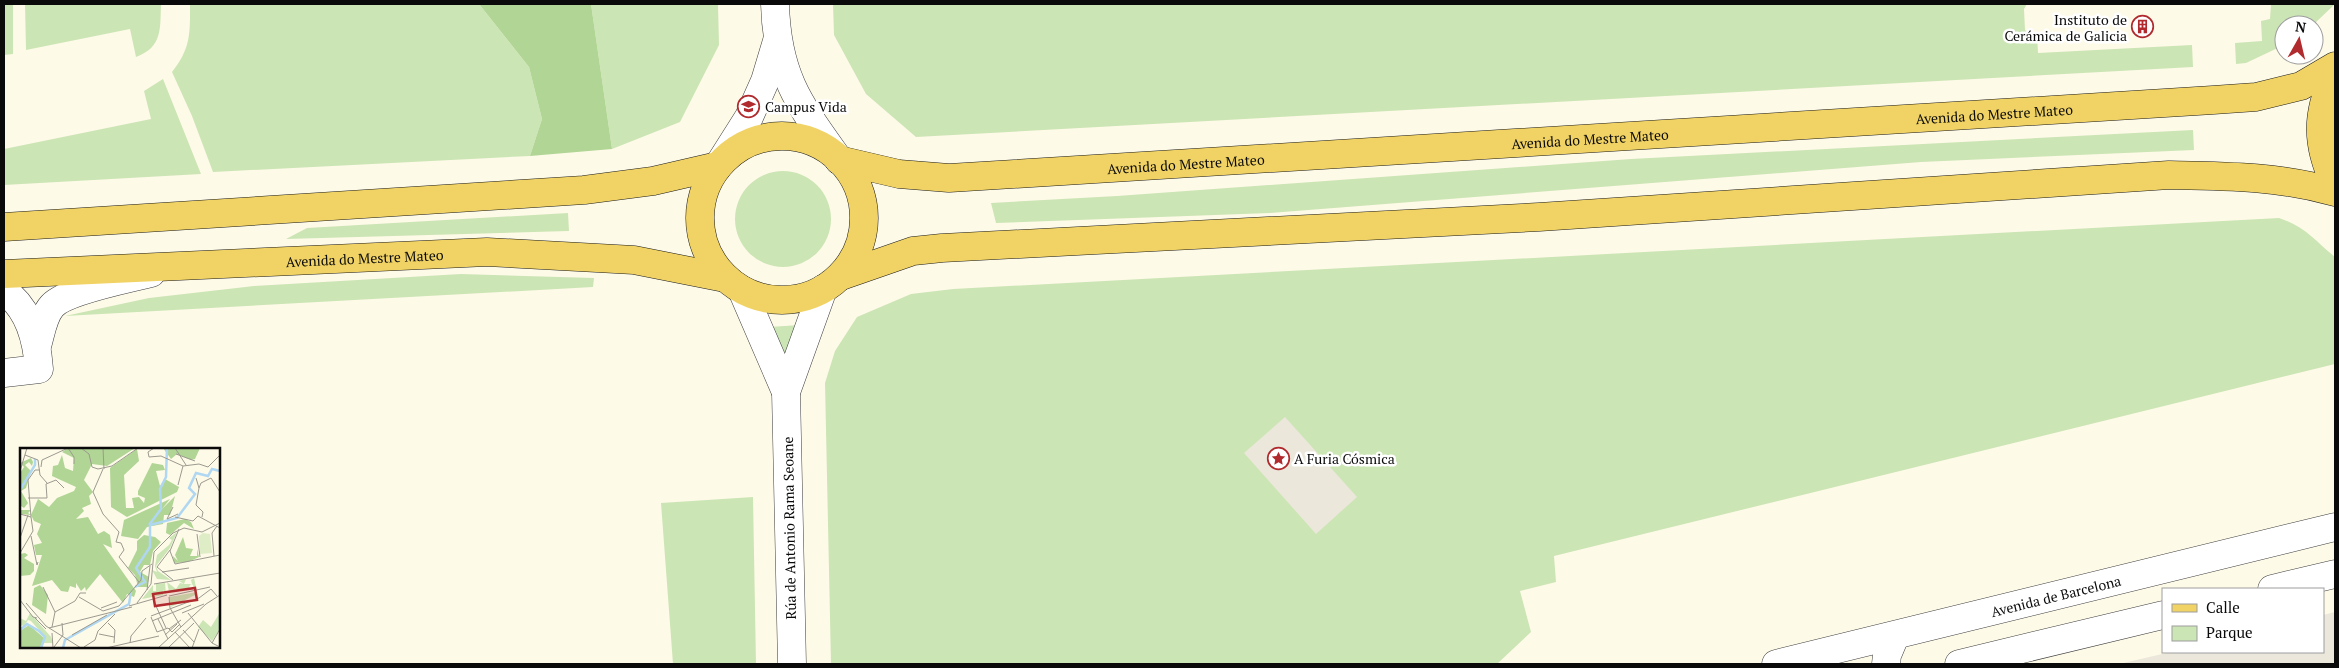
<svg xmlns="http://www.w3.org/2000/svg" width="2339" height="668" font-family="'PT Serif',serif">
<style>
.green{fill:#cce5b5}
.forest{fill:#b0d595}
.plaza{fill:#ebe7da}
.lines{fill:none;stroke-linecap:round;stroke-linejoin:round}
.minor-casing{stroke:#3d3d3d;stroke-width:29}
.primary-casing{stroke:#1b1b1b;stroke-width:29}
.minor{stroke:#fff;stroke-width:28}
.primary{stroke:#f1d365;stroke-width:28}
.labels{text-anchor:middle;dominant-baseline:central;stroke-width:5;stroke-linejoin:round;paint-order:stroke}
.poi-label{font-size:14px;fill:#0a0a0a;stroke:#fff;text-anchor:start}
.street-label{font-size:14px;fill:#0a0a0a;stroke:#fff}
.inset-river{fill:none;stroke:#b0d7f2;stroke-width:2.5}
.inset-road{fill:none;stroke:#9c9a8f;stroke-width:1}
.view{fill:#b12b2e;fill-opacity:0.15;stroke:#b12b2e;stroke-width:2.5}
.inset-edge{fill:none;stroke:#0a0a0a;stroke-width:2.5}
</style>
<rect width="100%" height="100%" fill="#fefae8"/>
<!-- green -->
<path class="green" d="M 4,4 L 13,4 L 13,54 L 4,55 Z
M 25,4 L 161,4 C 160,28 163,47 136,57 L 130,29 L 26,50 Z
M 190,4 L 479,4 L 529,67 L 542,119 L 530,156 L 213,172 L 192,116 L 172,72 C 191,48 190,33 190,4 Z
M 591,4 L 718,4 L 719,45 L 680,122 L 612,149 Z
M 833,4 L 2027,4 L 2024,9 L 2025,30 L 2029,33 L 2037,34 L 2038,53 L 2192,45 L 2193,67 L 916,137 L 866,94 L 834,35 Z
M 2271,4 L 2335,4 L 2313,25 L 2284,25 L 2284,45 L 2246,63 L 2236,64 L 2235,43 L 2262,41 L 2261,21 L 2270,19 Z
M 163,79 L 201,174 L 4,185 L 4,149 L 151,119 L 144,91 Z
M 2193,130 L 2194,150 L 1921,162 L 1270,213 L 996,223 L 991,203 L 1117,196 L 1631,159 Z
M735 219a48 48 0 1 1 96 0a48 48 0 1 1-96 0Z
M 568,213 L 569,231 L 286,239 L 307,228 Z
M 2279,218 C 2306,227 2315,241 2335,257 L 2335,364 L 1554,556 L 1556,582 L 1520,591 L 1531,632 L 1497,664 L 831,664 L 825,383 L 835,351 L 857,317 L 911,294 L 953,289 Z
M 461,274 L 594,278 L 593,287 L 65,316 L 149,298 L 254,286 Z
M 800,325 L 789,374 L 769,327 Z
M 753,497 L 756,664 L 673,664 L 661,503 Z"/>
<!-- forest -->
<path class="forest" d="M 479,4 L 591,4 L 612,149 L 530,156 L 542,119 L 529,67 Z"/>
<!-- plaza -->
<path class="plaza" d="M 1285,417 L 1357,497 L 1316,534 L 1244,453 Z
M 2335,612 L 2335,664 L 2119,664 L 2171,652 L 2323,652 L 2323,615 Z"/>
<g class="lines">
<defs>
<g id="minor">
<path d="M 775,4 C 777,76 799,104 839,160"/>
<path d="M 718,166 L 749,117 L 765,81 L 777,41"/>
<path d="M 742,290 L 786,392"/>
<path d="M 4,291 C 29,308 37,340 39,369 L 4,373"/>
<path d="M 37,346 C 41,333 43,316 52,306 C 67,290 129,279 151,273"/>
<path d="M 2272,589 L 2335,574"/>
<path d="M 792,664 L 786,392 L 823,289"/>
<path id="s1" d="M 1776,664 L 2335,527"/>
<path d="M 1886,664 L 1887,655 L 1895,636"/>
<path d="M 1959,664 L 2163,615"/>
</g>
<g id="primary">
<path d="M 2335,74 C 2316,114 2316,144 2335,184"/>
<circle cx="782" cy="218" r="82"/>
<path id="s2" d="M 839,160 L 899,174 L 949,178 L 2213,100 L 2256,97 L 2301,86 L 2335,66"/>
<path d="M 4,227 L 584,190 L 653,181 L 718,166"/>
<path id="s3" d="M 4,274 L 487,252 L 634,260 L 725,278"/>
<path d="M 841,276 L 913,251 L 942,248 L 1539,217 L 2169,175 C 2228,176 2277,176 2335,192"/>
</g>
</defs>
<!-- minor casing -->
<use href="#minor" class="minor-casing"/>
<!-- primary casing -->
<use href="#primary" class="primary-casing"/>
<!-- minor -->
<use href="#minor" class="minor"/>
<!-- primary -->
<use href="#primary" class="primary"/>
</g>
<!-- icons -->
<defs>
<symbol id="building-ring" viewBox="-11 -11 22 22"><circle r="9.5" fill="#fff" stroke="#b12b2e" stroke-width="1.5"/><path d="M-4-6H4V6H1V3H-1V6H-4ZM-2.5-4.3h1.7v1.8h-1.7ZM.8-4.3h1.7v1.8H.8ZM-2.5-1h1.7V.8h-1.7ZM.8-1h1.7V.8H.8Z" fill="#b12b2e"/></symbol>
<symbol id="university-ring" viewBox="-11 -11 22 22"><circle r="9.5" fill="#fff" stroke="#b12b2e" stroke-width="1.5"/><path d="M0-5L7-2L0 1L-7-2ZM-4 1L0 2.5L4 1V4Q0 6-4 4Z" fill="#b12b2e"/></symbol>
<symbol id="sight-ring" viewBox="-11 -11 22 22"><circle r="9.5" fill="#fff" stroke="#b12b2e" stroke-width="1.5"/><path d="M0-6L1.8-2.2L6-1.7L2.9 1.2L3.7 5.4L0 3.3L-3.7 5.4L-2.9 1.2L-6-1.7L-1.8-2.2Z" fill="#b12b2e"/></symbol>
</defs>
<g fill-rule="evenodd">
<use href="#building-ring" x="2130" y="14" width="25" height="25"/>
<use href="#university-ring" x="736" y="94" width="25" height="25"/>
<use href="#sight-ring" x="1266" y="446" width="25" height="25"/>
</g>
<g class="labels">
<!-- poi labels -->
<g class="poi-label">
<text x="2127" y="19" text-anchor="end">Instituto de<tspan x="2127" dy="16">Cerámica de Galicia</tspan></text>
<text x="765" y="106">Campus Vida</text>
<text x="1294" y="458">A Furia Cósmica</text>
</g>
<!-- street labels -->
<g class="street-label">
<text stroke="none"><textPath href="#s2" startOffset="1159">Avenida do Mestre Mateo</textPath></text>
<text stroke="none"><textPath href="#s2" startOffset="754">Avenida do Mestre Mateo</textPath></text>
<text stroke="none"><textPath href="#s2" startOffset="349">Avenida do Mestre Mateo</textPath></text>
<text stroke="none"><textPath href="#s3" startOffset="361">Avenida do Mestre Mateo</textPath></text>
<text transform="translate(789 528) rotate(-91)">Rúa de Antonio Rama Seoane</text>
<text stroke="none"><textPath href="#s1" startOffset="288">Avenida de Barcelona</textPath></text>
</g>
</g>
<!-- overview -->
<g transform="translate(20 448)">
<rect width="200" height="200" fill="#fefae8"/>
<path d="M 157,84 L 150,100 L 136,118 L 138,123 L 151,132 L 137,131 L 132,122 L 137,124 L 135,118 L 137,107 L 149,97 L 152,92 L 149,90 ZM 174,130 L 176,139 L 174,141 L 173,137 L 171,136 L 169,139 L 173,141 L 149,144 L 147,134 L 156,141 L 160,135 L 164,136 L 159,133 L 166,131 L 164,136 L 172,136 L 171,132 ZM 145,135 L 146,146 L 143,142 L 143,147 L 122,151 L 133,137 L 133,143 L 136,143 L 136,136 ZM 177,144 L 177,146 L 151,159 L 149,149 ZM 10,165 L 31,189 L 33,195 L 22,195 L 25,189 L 11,173 L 8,172 L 4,178 L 0,177 L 0,170 L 6,173 ZM 199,166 L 200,181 L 192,193 L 178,179 L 183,172 L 191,179 Z" fill="#cce5b5"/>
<path d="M 48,0 L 115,0 L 87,18 L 72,16 L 64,32 L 73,44 L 69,48 L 71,56 L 62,60 L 64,63 L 56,71 L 68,69 L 78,86 L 84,83 L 90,87 L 92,100 L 83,96 L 116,143 L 114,149 L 107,146 L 103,155 L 80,126 L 66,143 L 65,139 L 61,143 L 56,135 L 56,140 L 50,138 L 48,144 L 41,143 L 32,132 L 12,138 L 22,107 L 16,107 L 14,97 L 22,95 L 17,86 L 21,76 L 14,73 L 11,67 L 0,66 L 0,25 L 4,19 L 0,15 L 11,10 L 13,14 L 12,18 L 9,14 L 5,17 L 11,23 L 6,40 L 1,43 L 8,55 L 4,60 L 1,58 L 1,62 L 11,62 L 8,65 L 11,67 L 18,51 L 29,59 L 37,50 L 54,43 L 56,39 L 32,28 L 33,18 L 38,17 L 42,7 L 45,20 L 53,23 L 54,10 L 42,4 ZM 143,0 L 180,0 L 175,11 L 171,12 L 157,6 L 151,11 ZM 117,1 L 119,13 L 104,27 L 106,60 L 114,60 L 112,50 L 119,49 L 124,55 L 125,50 L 118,47 L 118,43 L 132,15 L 143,17 L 145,22 L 136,23 L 140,38 L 145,31 L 159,39 L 157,44 L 107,69 L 91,59 L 90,20 ZM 155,48 L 150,67 L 144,67 L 143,76 L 127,79 L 118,91 L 101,88 L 104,72 L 150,51 L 142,61 ZM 165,71 L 171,74 L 174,81 L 164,75 L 150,87 L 146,85 L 147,75 ZM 124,87 L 135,89 L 141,94 L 133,103 L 130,117 L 124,117 L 120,124 L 129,129 L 127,139 L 118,139 L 115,127 L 108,120 L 117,102 L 117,93 ZM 163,89 L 166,100 L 173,101 L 170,108 L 177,108 L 177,101 L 179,109 L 168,114 L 154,115 L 153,108 L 158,113 L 155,107 ZM 5,105 L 8,107 L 4,110 L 14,116 L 14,123 L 10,127 L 0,128 L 0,106 ZM 20,137 L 28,147 L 26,166 L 12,157 L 14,140 ZM 9,177 L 24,190 L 20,200 L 0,200 L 0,183 Z" fill="#b0d595"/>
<path d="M 183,85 L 190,86 L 192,105 L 180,106 L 179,88 Z" fill="#deedc6"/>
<path class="inset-river" d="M 0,42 L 15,17 L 15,11M 129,77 L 141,61 L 140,41 L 146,29 L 147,0M 115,139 L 125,134 L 116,120 L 130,99 L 130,77 L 157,70 L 175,46 L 169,40 L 176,25 L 188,28 L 192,21 L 200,23M 0,182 L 7,176 L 19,183 L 25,189 L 21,200M 43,200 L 45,192 L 109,156 L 111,144"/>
<path class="inset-road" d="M 48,0 L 54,9 L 54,16M 61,0 L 69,6 L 72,19 L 78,21 L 92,18 L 118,0M 83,0 L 84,21M 134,0 L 128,4 L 129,9 L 141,8 L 163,18 L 179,16 L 188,19 L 200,7M 155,0 L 166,17M 156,6 L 175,13M 5,7 L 18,12 L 20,27 L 27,35M 21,19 L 22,12 L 48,0M 83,21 L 73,44 L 83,66 L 99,84 L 96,94 L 101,95 L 104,102 L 99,109 L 119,134M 0,23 L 7,0M 176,30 L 179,40 L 176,57 L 183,64 L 182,69M 191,30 L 200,44M 158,37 L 163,18M 179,40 L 181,35 L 191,30M 8,50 L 27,50 L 26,36 L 36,32 L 44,40M 153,59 L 147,71 L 158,66M 0,66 L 11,69 L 13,83 L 0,105M 178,68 L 200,80M 11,69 L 8,32 L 15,22 L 20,22M 155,69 L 173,73 L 178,68M 159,81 L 150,103 L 155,116 L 200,107M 177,86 L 180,109M 11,88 L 17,117 L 18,114M 0,90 L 8,67M 150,102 L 137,119 L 153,132M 194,108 L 192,85 L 197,78M 142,124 L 169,120M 134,136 L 200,125M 23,139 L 35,164M 127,142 L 130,118M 149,148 L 190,139M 59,149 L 83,163 L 99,158 L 121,132 L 122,123 L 132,116M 149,149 L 150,160 L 161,179M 0,152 L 13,169 L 17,170M 6,155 L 26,178 L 61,200M 117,155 L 131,136 L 134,104 L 153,85 L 164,80 L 182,84 L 200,75M 109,158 L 147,147M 136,158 L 146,180M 81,160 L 97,154M 162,165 L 184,156M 168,165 L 192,195 L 200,199M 131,168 L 179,150 L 191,141 L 197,148M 131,169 L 137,184M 15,170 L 26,181M 138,171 L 148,191M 132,173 L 171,157M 88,175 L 95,182 L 94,195M 32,179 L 35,164 L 55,153 L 60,145 L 66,145M 29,180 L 112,159M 149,181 L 161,172M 163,182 L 174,194M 137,184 L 148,180 L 152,184 L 159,177M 155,184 L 170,200M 32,185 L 33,200M 79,186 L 94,189M 52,187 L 87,167M 145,187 L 157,176M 110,195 L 111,188 L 126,170M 192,195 L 200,181M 34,199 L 43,187 L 42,175M 64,199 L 75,192 L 78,183 L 95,166M 86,200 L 139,188M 138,200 L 186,156 L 200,147M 148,200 L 174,175M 172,200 L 179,181"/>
<path class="view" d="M 175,140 L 177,152 L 135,158 L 133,146 Z"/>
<rect width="200" height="200" class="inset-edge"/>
</g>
<!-- border -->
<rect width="2339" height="668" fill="none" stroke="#0a0a0a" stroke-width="10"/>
<!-- legend -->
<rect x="2162" y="588" width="162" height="65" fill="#ffffff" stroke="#9d9d9d"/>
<rect x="2172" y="604" width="25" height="8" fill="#f1d365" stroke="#9d9d9d"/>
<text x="2206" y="613" font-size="15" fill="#0a0a0a">Calle</text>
<rect x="2172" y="626" width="25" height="15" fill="#cce5b5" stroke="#9d9d9d"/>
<text x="2206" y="638" font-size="15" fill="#0a0a0a">Parque</text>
<!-- north arrow -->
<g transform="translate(2299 40) rotate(8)"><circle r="24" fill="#ffffff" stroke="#9d9d9d"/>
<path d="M0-4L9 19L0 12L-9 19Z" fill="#b12b2e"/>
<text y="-8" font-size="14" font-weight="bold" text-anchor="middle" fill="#0a0a0a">N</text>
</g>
</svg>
